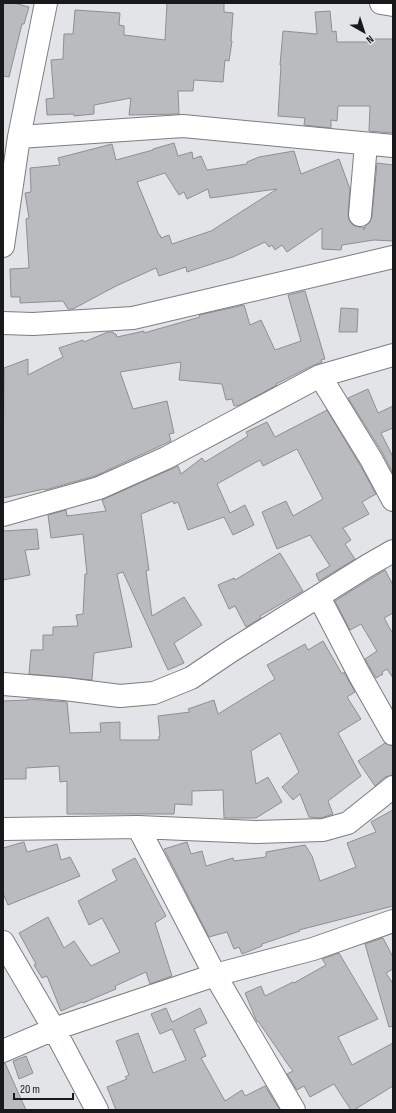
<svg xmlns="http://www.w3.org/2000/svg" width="396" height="1113" font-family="'Sofia Sans Condensed',sans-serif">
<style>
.building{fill:#b9bbbf;stroke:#8d8f93;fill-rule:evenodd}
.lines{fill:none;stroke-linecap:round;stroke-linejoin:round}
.minor-casing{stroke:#7b7d80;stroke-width:24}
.minor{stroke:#fff;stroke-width:22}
</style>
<rect width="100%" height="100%" fill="#e2e4e8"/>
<!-- building -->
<path class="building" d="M 3,3 L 14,3 L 29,7 L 24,24 L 22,24 L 9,77 L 3,76 Z
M 167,3 L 224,3 L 224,12 L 233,13 L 231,41 L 232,41 L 229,61 L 225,60 L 223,82 L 194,80 L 193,91 L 178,91 L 179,114 L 129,115 L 131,98 L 94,105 L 94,114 L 74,116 L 74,114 L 47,115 L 46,99 L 54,98 L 51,60 L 63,59 L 64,34 L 73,34 L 75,10 L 120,13 L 119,25 L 124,26 L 124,35 L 165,40 Z
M 330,11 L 332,32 L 336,31 L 337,42 L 372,42 L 372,39 L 393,39 L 393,133 L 369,131 L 370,106 L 338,106 L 337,121 L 331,120 L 331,128 L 304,125 L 305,118 L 278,116 L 281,65 L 280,65 L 283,31 L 317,34 L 315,12 Z
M 174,143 L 178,156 L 192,152 L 193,159 L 201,156 L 207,170 L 247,164 L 247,162 L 259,157 L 294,151 L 301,174 L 339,159 L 350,189 L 348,214 L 349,220 L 353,225 L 359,227 L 363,227 L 364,230 L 365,226 L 370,222 L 372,216 L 377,163 L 393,165 L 393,241 L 374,240 L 342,245 L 341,250 L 322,249 L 322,228 L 287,252 L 282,245 L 275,250 L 272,245 L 269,247 L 265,242 L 233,257 L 187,272 L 186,267 L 159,276 L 156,268 L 116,286 L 73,309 L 68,309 L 63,301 L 20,303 L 20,297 L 11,297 L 10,269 L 29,268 L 26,219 L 29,218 L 25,193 L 31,192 L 30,168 L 60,165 L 58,158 L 112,144 L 116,160 L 153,150 L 153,149 ZM 165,173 L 179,195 L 184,192 L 187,199 L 208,189 L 210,198 L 277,189 L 211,231 L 172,244 L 169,235 L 161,238 L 160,235 L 159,235 L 137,182 Z
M 305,291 L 325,359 L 321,360 L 322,362 L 314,365 L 276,384 L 277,385 L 240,405 L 234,406 L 232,399 L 226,400 L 222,384 L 179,380 L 181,362 L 120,372 L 133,409 L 167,401 L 174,433 L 169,434 L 171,441 L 95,476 L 45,490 L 44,489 L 3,498 L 4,368 L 28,359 L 28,375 L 63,357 L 59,348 L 83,340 L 84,342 L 108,332 L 113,332 L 114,334 L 116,334 L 117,337 L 144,331 L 144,333 L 200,317 L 199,315 L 244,305 L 250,325 L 261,320 L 275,350 L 301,341 L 288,295 Z
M 341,308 L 358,309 L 357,332 L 339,332 Z
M 368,389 L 378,413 L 393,406 L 393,428 L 381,433 L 393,457 L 393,474 L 382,452 L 348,398 Z
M 327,410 L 360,465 L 376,494 L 362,502 L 369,514 L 343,528 L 351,540 L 345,544 L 355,559 L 319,581 L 316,574 L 330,566 L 310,535 L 277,549 L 262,512 L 286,501 L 293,516 L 323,499 L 297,449 L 263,466 L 260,460 L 217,484 L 230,513 L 245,505 L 254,525 L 233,535 L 224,517 L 188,530 L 178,502 L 174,504 L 173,501 L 141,514 L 149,570 L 146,571 L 152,616 L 184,597 L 202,625 L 174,643 L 184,663 L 168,670 L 123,572 L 117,574 L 132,647 L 94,653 L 92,680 L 29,674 L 31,650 L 43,650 L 43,635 L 53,635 L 53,627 L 78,626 L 76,615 L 83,614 L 85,574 L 87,574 L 83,534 L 51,538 L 48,515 L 66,510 L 67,516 L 106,511 L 102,500 L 178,466 L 181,474 L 202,458 L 205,462 L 248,436 L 246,432 L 267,422 L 275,437 Z
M 37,529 L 39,549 L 25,550 L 30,575 L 3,580 L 3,531 Z
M 280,553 L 303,591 L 260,616 L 261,618 L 246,627 L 235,606 L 229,609 L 218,585 L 234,578 L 235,580 Z
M 385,570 L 393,585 L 393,613 L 384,618 L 393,634 L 393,678 L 387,669 L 382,672 L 383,674 L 376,678 L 365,659 L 377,651 L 361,624 L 350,630 L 335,601 Z
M 323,641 L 342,674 L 344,672 L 355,692 L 347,697 L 361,719 L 338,733 L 361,776 L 328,801 L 333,814 L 321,818 L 309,817 L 300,794 L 293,800 L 282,787 L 299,772 L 280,733 L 251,751 L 256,784 L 268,777 L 282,802 L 256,818 L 224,818 L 223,790 L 192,791 L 192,805 L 175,804 L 174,814 L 67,814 L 67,781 L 60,782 L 59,766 L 26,768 L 26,779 L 3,779 L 3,701 L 28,700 L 28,699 L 67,702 L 70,733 L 101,732 L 100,723 L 120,722 L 120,740 L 159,740 L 159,736 L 160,736 L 158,716 L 190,712 L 188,709 L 214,700 L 218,714 L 275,679 L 267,665 L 305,644 L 308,650 Z
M 385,743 L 393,746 L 393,775 L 385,777 L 375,786 L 358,761 Z
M 393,810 L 393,906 L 299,930 L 300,931 L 262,944 L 262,946 L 242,954 L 239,947 L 234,949 L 227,932 L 209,937 L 164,849 L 187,842 L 191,854 L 202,851 L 206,866 L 233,858 L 234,861 L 266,857 L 266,852 L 305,845 L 312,856 L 320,881 L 356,867 L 347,843 L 376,832 L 371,822 Z
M 24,842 L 27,852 L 57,844 L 61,860 L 70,857 L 80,876 L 8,905 L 3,893 L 3,848 Z
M 135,858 L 166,916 L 155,923 L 172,976 L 150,984 L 146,972 L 115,986 L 116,989 L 83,1003 L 82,1002 L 61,1011 L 47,976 L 42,978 L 34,965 L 36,964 L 19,933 L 48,917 L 64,948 L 74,941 L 91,966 L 120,952 L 102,918 L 89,925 L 78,901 L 117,880 L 112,870 Z
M 383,938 L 393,957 L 393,969 L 386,973 L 393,984 L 393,1026 L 389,1027 L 365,944 Z
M 339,953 L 378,1019 L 338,1037 L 352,1065 L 393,1043 L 393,1086 L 354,1110 L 351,1110 L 334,1084 L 310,1097 L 304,1086 L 297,1090 L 287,1074 L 293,1071 L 289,1066 L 258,1021 L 257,1022 L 245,993 L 261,986 L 265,996 L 293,982 L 294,983 L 326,965 L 322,959 Z
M 166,1008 L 172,1022 L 200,1008 L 207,1023 L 194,1029 L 206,1056 L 201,1058 L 225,1101 L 242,1090 L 245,1096 L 265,1086 L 280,1110 L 116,1110 L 107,1087 L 127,1079 L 125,1077 L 129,1075 L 116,1041 L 138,1033 L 153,1073 L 186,1060 L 172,1029 L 160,1034 L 151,1014 Z
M 26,1056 L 33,1073 L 19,1079 L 13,1061 Z
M 3,1063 L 5,1063 L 26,1110 L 3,1110 Z"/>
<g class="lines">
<defs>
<path id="minor" d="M 381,3 L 393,5
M 19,137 L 183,126 L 393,146
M 360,215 L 366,144
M 3,246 L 19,137 L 46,3
M 3,323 L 33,324 L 133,318 L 393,257
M 320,376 L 371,459 L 393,500
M 3,515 L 99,488 L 166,458 L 320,376 L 393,355
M 319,597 L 359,674 L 393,734
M 3,684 L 65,689 L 120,696 L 154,693 L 191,678 L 231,651 L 367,566 L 393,551
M 138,827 L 215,975 L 294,1110
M 3,829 L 138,827 L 256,832 L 323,830 L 348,823 L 393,787
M 3,942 L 54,1029 L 97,1110
M 3,1051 L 54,1029 L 215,975 L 313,949 L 393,921"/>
</defs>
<!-- minor casing -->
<use href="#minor" class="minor-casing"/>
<!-- minor -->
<use href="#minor" class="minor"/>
</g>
<!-- border -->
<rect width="396" height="1113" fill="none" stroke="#18191a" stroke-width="8"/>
<!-- north arrow -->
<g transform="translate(364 32) rotate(141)" stroke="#e2e4e8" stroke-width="3" paint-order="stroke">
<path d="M0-3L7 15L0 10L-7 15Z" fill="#18191a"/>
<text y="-6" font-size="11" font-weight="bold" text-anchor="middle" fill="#18191a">N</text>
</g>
<!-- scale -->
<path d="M14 1093v6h59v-6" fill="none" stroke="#18191a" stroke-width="2"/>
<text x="20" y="1093" font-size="12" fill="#18191a" stroke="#e2e4e8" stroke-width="3" paint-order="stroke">20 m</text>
</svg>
